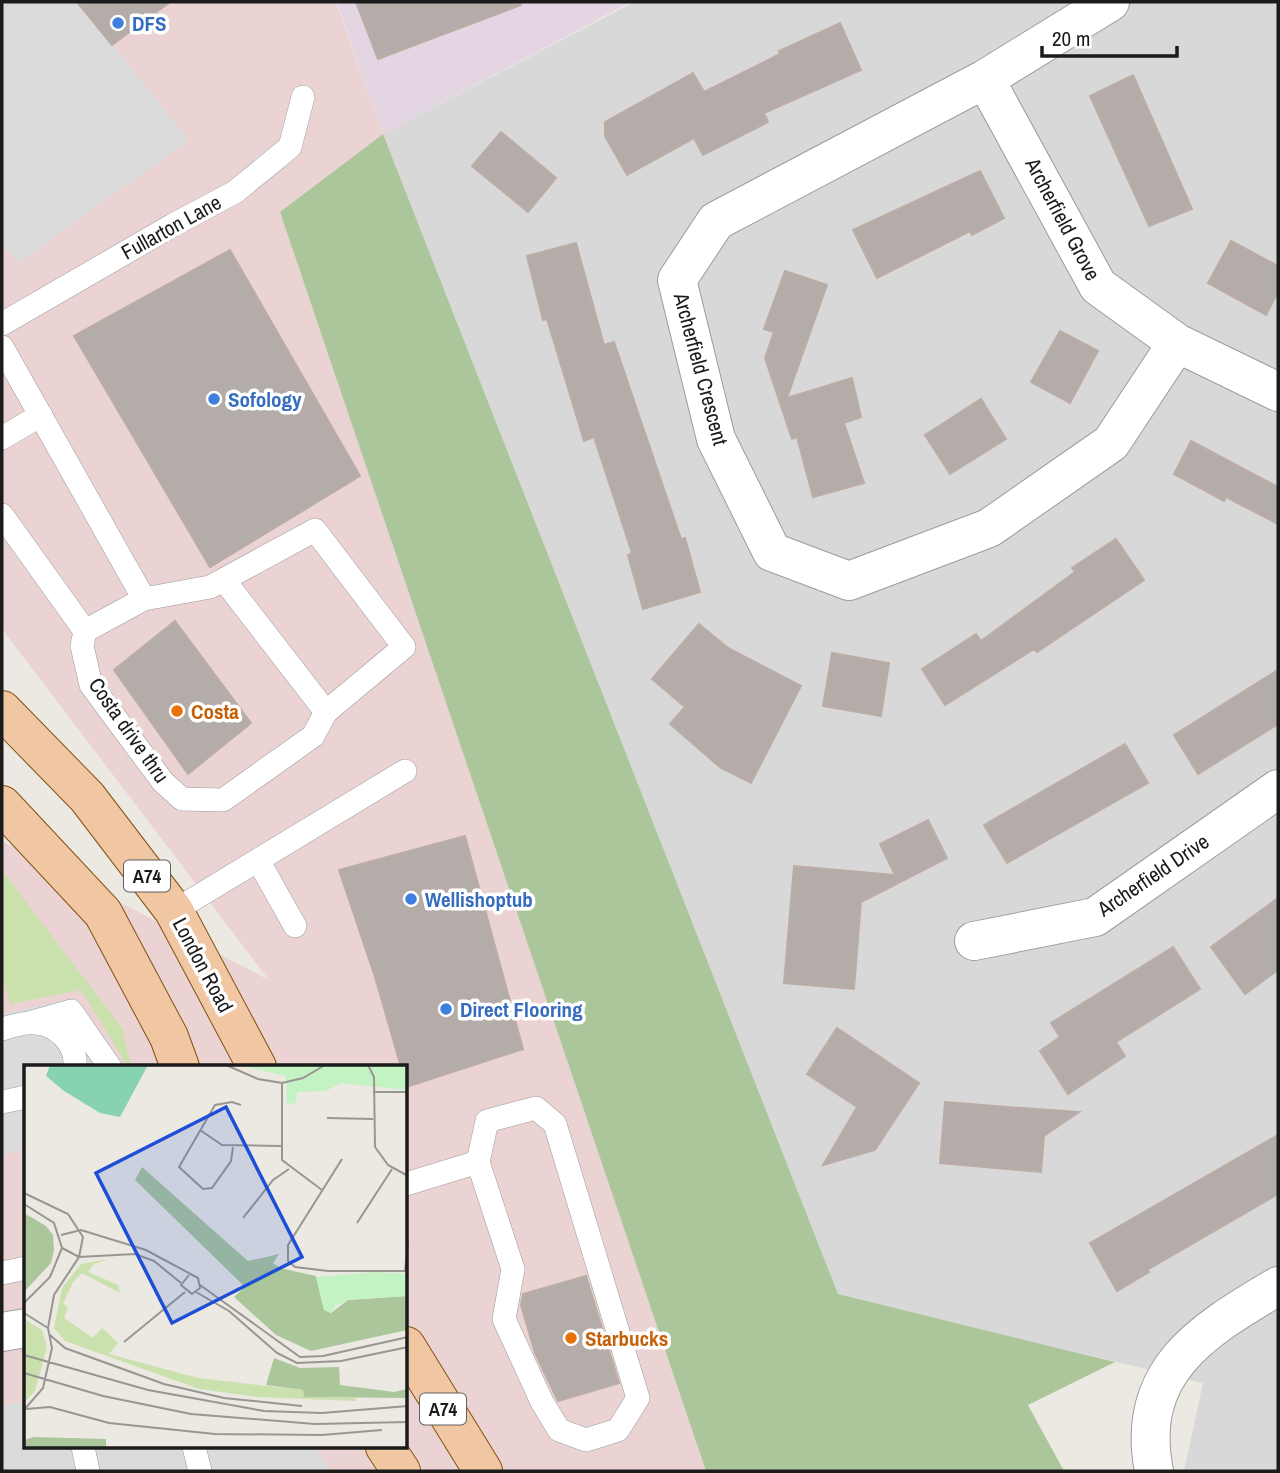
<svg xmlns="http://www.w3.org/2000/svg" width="1280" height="1473" font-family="'Archivo Narrow',sans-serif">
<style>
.residential{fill:#d9d8d8}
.commercial{fill:#ebd3d4;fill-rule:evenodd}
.industrial{fill:#e4d5e3}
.grass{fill:#cbe1ad}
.forest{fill:#acc69b}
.parking{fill:#dbdbdb}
.building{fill:#b4aca8;stroke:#bbada6;stroke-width:2}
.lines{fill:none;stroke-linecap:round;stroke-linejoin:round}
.lane-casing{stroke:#9c9c9c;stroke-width:24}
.street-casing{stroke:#9c9c9c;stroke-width:40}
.primary-casing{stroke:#825110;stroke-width:40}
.lane{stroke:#fff;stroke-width:23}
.street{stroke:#fff;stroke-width:38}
.primary{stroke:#f0c7a2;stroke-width:38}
.shop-dot{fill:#3f7fe0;stroke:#fff;stroke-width:2.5}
.food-dot{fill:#e8710a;stroke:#fff;stroke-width:2.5}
.labels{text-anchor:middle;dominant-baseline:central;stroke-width:7;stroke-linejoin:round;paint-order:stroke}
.shield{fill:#fff;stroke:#5f5f5f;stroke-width:2}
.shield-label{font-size:19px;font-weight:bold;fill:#1b1b1b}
.shop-label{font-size:21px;font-weight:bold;fill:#366cbe;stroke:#fff;text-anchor:start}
.street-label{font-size:21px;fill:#1b1b1b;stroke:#fff}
.food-label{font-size:21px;font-weight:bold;fill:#c56008;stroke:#fff;text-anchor:start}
.inset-road{fill:none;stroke:#989692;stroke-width:2}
.view{fill:#1d4ed8;fill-opacity:0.15;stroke:#1d4ed8;stroke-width:3.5}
.inset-edge{fill:none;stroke:#1b1b1b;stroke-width:3.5}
</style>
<rect width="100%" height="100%" fill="#ece8e2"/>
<!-- residential -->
<path class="residential" d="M 634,2 L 1278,2 L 1278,1471 L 1184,1471 L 1203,1383 L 838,1294 L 383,134 Z"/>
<!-- commercial -->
<path class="commercial" d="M 2,2 L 336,2 L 383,134 L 280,212 L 706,1471 L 2,1471 L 2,841 L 269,980 L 2,629 ZM 26,1067 L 406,1067 L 406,1447 L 26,1447 Z"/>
<!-- industrial -->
<path class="industrial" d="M 337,2 L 631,2 L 383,134 Z"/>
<!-- grass -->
<path class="grass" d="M 2,870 L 122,1028 L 131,1067 L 128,1067 L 81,990 L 10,1004 L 2,976 Z"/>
<!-- forest -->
<path class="forest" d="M 383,134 L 838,1294 L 1115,1362 L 1028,1405 L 1064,1471 L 706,1471 L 280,212 Z"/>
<!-- parking -->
<path class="parking" d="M 2,2 L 77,2 L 189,140 L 19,263 L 2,245 Z
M 75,998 L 121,1067 L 26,1067 L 26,1149 L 2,1155 L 2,1014 Z
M 26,1401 L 26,1447 L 314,1447 L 331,1471 L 2,1471 L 2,1406 Z"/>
<!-- building -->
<path class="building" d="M 77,2 L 170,2 L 112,45 Z
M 356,2 L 520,2 L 521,5 L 378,59 Z
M 840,23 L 861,70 L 764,113 L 768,122 L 703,155 L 694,138 L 627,175 L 605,136 L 605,122 L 693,73 L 704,92 L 780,54 L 779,51 Z
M 1133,75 L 1192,209 L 1149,226 L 1090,96 Z
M 501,132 L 556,178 L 528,212 L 472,166 Z
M 980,171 L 1004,218 L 972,235 L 970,231 L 877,278 L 853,230 Z
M 1231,241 L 1278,266 L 1278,292 L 1266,315 L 1208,283 Z
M 576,243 L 604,345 L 614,342 L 681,539 L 685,538 L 700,592 L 643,609 L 628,555 L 632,553 L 594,437 L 584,441 L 547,319 L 543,320 L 527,256 Z
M 230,250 L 360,476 L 210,567 L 74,336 Z
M 785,271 L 827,285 L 787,398 L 852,378 L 861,417 L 844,423 L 864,483 L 813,497 L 797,437 L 792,439 L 765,358 L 774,332 L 764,329 Z
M 1060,331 L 1098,351 L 1070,403 L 1031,382 Z
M 981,399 L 1006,439 L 950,474 L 925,435 Z
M 1191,441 L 1278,487 L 1278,524 L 1226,497 L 1224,501 L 1174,474 Z
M 1116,539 L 1144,580 L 1037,652 L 1034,649 L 945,705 L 922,669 L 976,634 L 981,641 L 1075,572 L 1072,568 Z
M 175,621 L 251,723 L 188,774 L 114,670 Z
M 699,624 L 728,648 L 801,686 L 751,783 L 721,768 L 670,724 L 685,707 L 652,679 Z
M 832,653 L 889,663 L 881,716 L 823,706 Z
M 1278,670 L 1278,724 L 1198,774 L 1174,735 Z
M 1125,744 L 1148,783 L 1007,863 L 984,825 Z
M 928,820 L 947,858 L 861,902 L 854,989 L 784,983 L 794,866 L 895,875 L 880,844 Z
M 465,836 L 523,1049 L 406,1087 L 406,1067 L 401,1067 L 375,977 L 339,870 Z
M 1278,898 L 1278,970 L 1245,994 L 1211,947 Z
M 1173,947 L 1200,989 L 1116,1042 L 1125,1056 L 1068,1094 L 1040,1051 L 1060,1037 L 1051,1023 Z
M 837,1028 L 919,1083 L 875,1150 L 823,1165 L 857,1107 L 807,1074 Z
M 945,1102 L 995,1106 L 1079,1112 L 1044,1136 L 1041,1172 L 940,1163 Z
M 1278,1135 L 1278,1194 L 1147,1270 L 1149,1272 L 1117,1291 L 1090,1243 Z
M 586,1276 L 619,1383 L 558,1401 L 535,1353 L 521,1305 L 523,1294 Z"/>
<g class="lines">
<defs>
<path id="lane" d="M 2,324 L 173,225 L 235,192 L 290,147 L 303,97
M 2,347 L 144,599
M 2,438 L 41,415
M 2,515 L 85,631 L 82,646 L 91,685 L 163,782 L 182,799 L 223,800 L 313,736 L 326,712
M 85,631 L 144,599 L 210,587 L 315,530 L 404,647 L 326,712 L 224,580
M 258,860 L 295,926
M 174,911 L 405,771
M 32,1022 L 71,1011 L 110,1067
M 2,1029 C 12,1026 24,1022 35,1023 C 57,1024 77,1044 75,1067
M 2,1102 L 26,1097
M 536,1108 L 555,1124 L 638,1398 L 618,1430 L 586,1440 L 559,1430 L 542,1402 L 504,1319 L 513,1269 L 478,1162 L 487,1121 Z
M 406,1184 L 478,1162
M 2,1273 L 26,1268
M 83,1447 L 88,1471
M 194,1447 L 200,1471"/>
<path id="street" d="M 1110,2 L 985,79 L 716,221 L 677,280 L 716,439 L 772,552 L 849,581 L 989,528 L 1111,443 L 1177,343
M 985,79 L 1098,286 L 1177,343 L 1278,392
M 974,941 L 1095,917 L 1278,789
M 2,1332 L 26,1328
M 1154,1471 C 1134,1370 1204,1330 1278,1286"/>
<path id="primary" d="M 2,710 L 87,797 L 174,911 L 257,1067
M 2,805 L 103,913 L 169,1037 L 180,1067
M 406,1346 L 483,1471
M 385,1447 L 401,1471"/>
</defs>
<!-- lane casing -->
<use href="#lane" class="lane-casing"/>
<!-- street casing -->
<use href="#street" class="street-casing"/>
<!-- primary casing -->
<use href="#primary" class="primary-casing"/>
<!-- lane -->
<use href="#lane" class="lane"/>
<!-- street -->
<use href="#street" class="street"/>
<!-- primary -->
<use href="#primary" class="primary"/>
</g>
<!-- markers -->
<g class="shop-dot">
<circle cx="118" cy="23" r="7"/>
<circle cx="214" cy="399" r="7"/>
<circle cx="411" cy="899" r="7"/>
<circle cx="446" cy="1009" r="7"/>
</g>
<g class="food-dot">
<circle cx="177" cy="711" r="7"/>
<circle cx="571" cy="1338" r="7"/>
</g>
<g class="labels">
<!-- shield labels -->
<g class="shield">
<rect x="124" y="860.5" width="46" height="31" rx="5"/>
<rect x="420" y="1393.5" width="46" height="31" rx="5"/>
</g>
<g class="shield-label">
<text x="147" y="876">A74</text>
<text x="443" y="1409">A74</text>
</g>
<!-- shop labels -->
<g class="shop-label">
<text x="132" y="23">DFS</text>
<text x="228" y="399">Sofology</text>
<text x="425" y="899">Wellishoptub</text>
<text x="460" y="1009">Direct Flooring</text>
</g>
<!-- street labels -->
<g class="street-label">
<text transform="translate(1063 219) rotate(62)">Archerfield Grove</text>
<text transform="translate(171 227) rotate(-29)">Fullarton Lane</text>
<text transform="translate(701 369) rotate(75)">Archerfield Crescent</text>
<text transform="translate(129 730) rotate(55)">Costa drive thru</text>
<text transform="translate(1153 875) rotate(-34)">Archerfield Drive</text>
<text transform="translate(203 965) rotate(62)">London Road</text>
</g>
<!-- food labels -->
<g class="food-label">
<text x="191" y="711">Costa</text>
<text x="585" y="1338">Starbucks</text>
</g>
</g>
<!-- overview -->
<g transform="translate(24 1065)">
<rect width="383" height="383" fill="#ece8e2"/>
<path d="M 85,194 L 70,199 L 64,207 L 94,220 L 96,228 L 58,208 L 49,217 L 39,239 L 44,242 L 40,253 L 69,273 L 78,263 L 94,278 L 85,289 L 174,313 L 279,325 L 281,332 L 332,333 L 332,336 L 233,332 L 175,324 L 41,276 L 30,263 L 38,223 L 57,199 ZM 0,254 L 18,265 L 23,282 L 11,326 L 0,338 Z" fill="#cbe1ad"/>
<path d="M 118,102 L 224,196 L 255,189 L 249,198 L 256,203 L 292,211 L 300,245 L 307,248 L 324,235 L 383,231 L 383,265 L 287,286 L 252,270 L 210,232 L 221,222 L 111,115 ZM 0,148 L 22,161 L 29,170 L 30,185 L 27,198 L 0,227 ZM 250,293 L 276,303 L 315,302 L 316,320 L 370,327 L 383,324 L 383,333 L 280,332 L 279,325 L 242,320 ZM 10,372 L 82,374 L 82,383 L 0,383 L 0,375 Z" fill="#acc69b"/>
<path d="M 215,0 L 383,0 L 383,25 L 316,18 L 302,26 L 273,27 L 272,38 L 263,39 L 262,11 ZM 354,207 L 383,209 L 383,231 L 324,235 L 311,241 L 307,248 L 300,245 L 292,212 Z" fill="#c3f2c3"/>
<path d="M 26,0 L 124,0 L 96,52 L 76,48 L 40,26 L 22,11 Z" fill="#88d3af"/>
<path class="inset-road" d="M 202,0 L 234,14 L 258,18 L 279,13 L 301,0M 344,0 L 350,12 L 351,82 L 364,100 L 384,111M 258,18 L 258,95 L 298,125M 349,27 L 384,27M 303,53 L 349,54M 176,65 L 198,80 L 257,81M 209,82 L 207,96 L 188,123 L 179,124 L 155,102 L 191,40 L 208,37 L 217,40M 318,94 L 264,180 L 264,196 L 271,202 L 304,206 L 384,206M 0,128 L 44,149 L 59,172 L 55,192 L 30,230 L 24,263M 0,139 L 30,158 L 38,183 L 26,212 L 0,238M 219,153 L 249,115 L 265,104M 333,158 L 368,104M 37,170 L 57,165 L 122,185 L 174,213 L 176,223 L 168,229 L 157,220 L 165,210M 38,183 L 55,192 L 111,189 L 130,196 L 157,218M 381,206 L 384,175M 176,220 L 276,292 L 299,291 L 384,272M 172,227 L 205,246 L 253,288 L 273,298 L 317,296 L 384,282M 0,248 L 24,263 L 28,283 L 19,323 L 0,345M 26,270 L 41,283 L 140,319 L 200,333 L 278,341M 100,277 L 161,227M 0,290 L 124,325 L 240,346 L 298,348 L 384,341M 0,308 L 79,331 L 167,349 L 291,359 L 384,357M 2,344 L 26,342 L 85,358 L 191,369 L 298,370 L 358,365"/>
<path class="view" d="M 202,42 L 278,192 L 148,258 L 72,108 Z"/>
<rect width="383" height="383" class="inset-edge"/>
</g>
<!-- border -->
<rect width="1280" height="1473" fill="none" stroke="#1b1b1b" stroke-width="7"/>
<!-- scale -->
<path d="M1042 46v10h135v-10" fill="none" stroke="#1b1b1b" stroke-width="3.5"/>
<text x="1052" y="46" font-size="21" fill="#1b1b1b" stroke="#ffffff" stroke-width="5" paint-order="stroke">20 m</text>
</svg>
